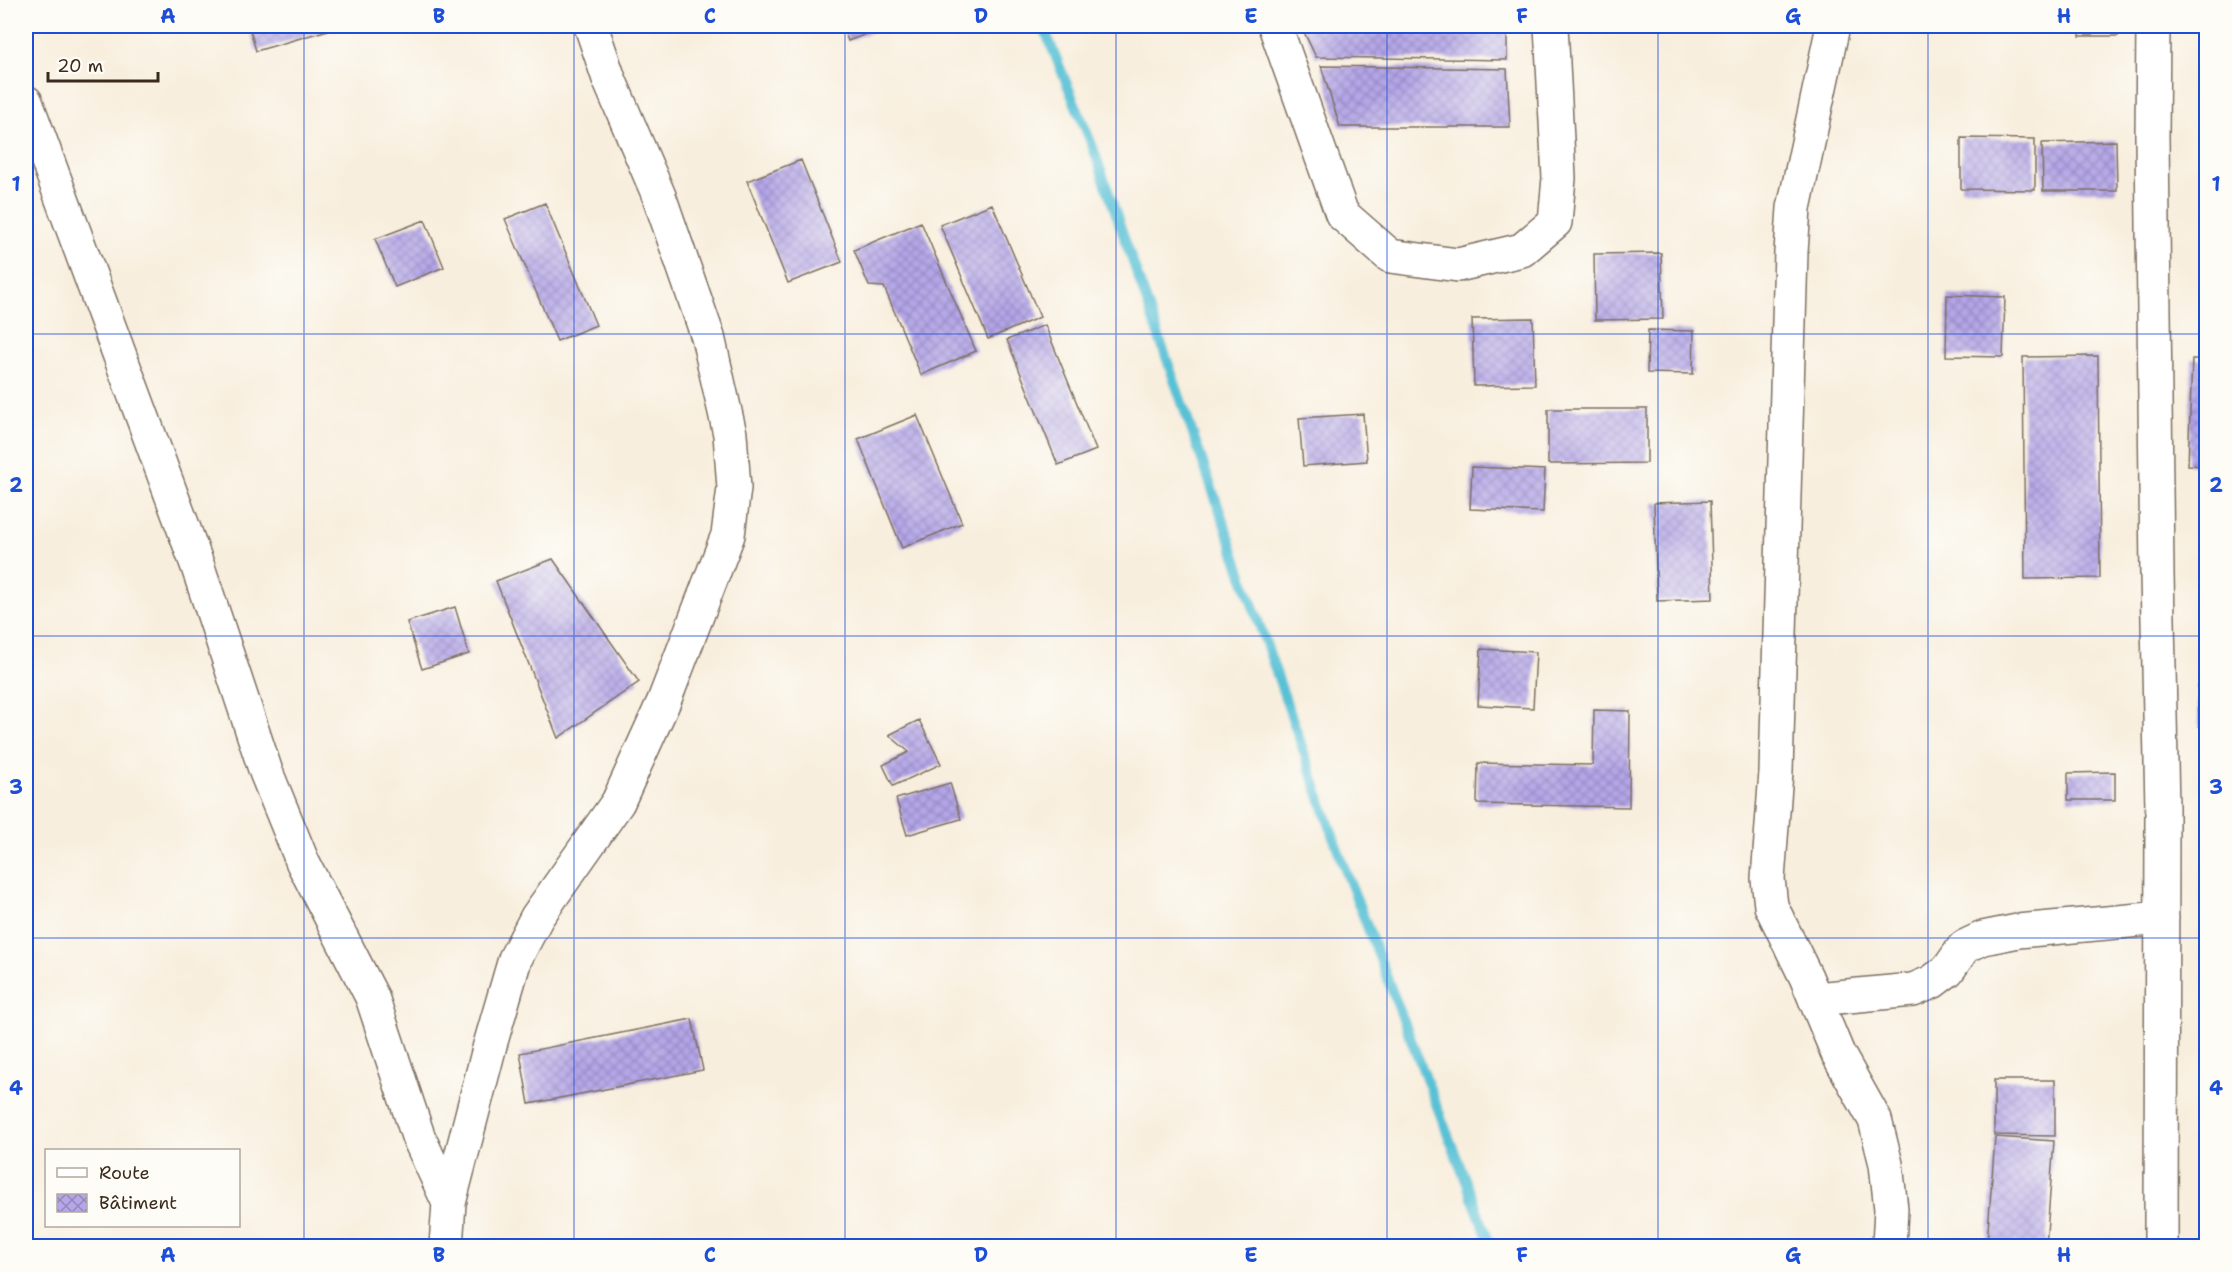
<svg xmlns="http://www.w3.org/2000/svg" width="2232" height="1272" font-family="'Shantell Sans',sans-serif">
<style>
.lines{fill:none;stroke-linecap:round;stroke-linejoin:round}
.stream{stroke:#59c1d6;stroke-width:10}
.building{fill:url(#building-cross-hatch)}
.minor-casing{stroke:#7d6f61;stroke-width:36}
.minor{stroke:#fff;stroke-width:33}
.grid{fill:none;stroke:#1d4ed8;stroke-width:1.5;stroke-opacity:0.55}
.neatline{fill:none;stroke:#1d4ed8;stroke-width:2}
.grid-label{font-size:20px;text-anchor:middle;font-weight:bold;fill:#1d4ed8}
</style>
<defs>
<pattern id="building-cross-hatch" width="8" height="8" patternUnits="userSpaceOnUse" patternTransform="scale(1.5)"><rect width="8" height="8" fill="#b4a6e9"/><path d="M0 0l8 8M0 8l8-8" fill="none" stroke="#9487bc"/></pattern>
</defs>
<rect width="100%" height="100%" fill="#fdfcf7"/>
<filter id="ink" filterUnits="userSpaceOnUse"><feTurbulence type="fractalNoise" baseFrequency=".0167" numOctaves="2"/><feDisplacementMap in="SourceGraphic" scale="12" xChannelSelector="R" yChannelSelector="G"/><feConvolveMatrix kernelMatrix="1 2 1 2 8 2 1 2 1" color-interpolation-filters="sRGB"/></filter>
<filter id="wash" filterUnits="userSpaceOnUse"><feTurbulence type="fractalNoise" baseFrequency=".008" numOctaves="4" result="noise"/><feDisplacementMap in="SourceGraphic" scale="24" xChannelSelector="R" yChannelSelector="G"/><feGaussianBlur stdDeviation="1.35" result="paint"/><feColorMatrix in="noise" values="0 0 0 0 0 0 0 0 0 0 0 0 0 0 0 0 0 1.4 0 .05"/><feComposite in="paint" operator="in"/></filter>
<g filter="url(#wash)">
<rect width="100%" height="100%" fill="#f8eedd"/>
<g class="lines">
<!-- stream -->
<path class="stream" d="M 1043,26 L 1092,145 L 1343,864 L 1491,1246"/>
</g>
<g id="blocks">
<!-- building -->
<path class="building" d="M 249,26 L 334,26 L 335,28 L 256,51 Z
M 842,26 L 887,26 L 848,41 Z
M 1301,26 L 1507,26 L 1507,60 L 1316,57 Z
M 2080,26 L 2118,26 L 2118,36 L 2080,36 Z
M 1321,66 L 1507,69 L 1510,127 L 1340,127 Z
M 1961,138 L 2035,139 L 2035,190 L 1961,189 Z
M 2116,141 L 2117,191 L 2043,191 L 2042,143 Z
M 801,160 L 842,262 L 788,283 L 747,181 Z
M 545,203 L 596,325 L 557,341 L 505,219 Z
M 992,204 L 1040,317 L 988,339 L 940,225 Z
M 425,220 L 444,267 L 395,287 L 375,239 Z
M 921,222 L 976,351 L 921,375 L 884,287 L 869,286 L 854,250 Z
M 1661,253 L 1663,319 L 1595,320 L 1594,254 Z
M 1947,295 L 2005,297 L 2003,357 L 1946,356 Z
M 1533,318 L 1535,385 L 1474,386 L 1472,319 Z
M 1045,325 L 1096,450 L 1058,465 L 1007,340 Z
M 1648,330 L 1694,331 L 1693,374 L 1647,373 Z
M 2098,356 L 2100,578 L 2025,579 L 2023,357 Z
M 2192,359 L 2206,359 L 2206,466 L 2188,465 Z
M 1548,409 L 1647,409 L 1647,463 L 1548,464 Z
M 1363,414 L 1367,461 L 1303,466 L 1299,418 Z
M 917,415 L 962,523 L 902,548 L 858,439 Z
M 1472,467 L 1545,470 L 1543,512 L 1470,509 Z
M 1710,501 L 1713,599 L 1657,601 L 1654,503 Z
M 553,559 L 639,682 L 558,738 L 496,581 Z
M 455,607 L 469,654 L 422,669 L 407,622 Z
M 1481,649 L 1536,652 L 1533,708 L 1478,705 Z
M 2198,686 L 2206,686 L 2206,726 L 2199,726 Z
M 1594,710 L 1630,711 L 1629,807 L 1477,804 L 1478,763 L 1593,765 Z
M 919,720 L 941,764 L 893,786 L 883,765 L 909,752 L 889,735 Z
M 2115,772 L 2115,800 L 2068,800 L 2068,773 Z
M 950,783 L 961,819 L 907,835 L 896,799 Z
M 692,1019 L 703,1070 L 529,1104 L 520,1053 Z
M 1994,1080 L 2055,1080 L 2055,1136 L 1994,1135 Z
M 1995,1137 L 2054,1141 L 2046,1246 L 1987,1244 Z"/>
</g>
</g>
<g filter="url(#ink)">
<use href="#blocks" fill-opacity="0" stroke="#7d6f61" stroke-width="1.5"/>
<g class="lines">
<defs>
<path id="minor" d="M 1275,26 L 1342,214 L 1390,256 L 1458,265 L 1522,250 L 1555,222 L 1559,178 L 1551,26
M 1833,26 L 1794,208 L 1791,252 L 1776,772 L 1768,879 L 1771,906 L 1806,977 L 1838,1054 L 1875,1120 L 1886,1164 L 1891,1209 L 1889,1246
M 2153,26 L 2152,136 L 2157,574 L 2162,808 L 2161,1246
M 26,102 L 198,567 L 266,772 L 303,863 L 372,997 L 418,1136 L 449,1203
M 1815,999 L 1913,990 L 1932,982 L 1948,970 L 1964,947 L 1983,938 L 2018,931 L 2162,918
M 446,1246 L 449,1203 L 490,1045 L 515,959 L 537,917 L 618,802 L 664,701 L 728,535 L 734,488 L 730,434 L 708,337 L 659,196 L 609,79 L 591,26"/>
</defs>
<!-- minor casing -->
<use href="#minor" class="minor-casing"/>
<!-- minor -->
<use href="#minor" class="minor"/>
</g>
</g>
<!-- grid -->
<path class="grid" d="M 304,26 L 304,1246M 574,26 L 574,1246M 845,26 L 845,1246M 1116,26 L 1116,1246M 1387,26 L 1387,1246M 1658,26 L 1658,1246M 1928,26 L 1928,1246M 26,334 L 2206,334M 26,636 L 2206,636M 26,938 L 2206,938"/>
<!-- margin -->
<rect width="2232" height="1272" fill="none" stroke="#fdfcf7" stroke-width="66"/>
<!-- legend -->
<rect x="45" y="1149" width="195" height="78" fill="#fdfcf7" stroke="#afa8a0" stroke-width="1.5"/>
<rect x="57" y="1168" width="30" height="9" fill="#ffffff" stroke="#afa8a0" stroke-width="1.5"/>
<text x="99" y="1179" font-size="18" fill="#3b2a1e">Route</text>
<rect x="57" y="1194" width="30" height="18" fill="url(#building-cross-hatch)" stroke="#afa8a0" stroke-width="1.5"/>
<text x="99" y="1209" font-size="18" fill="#3b2a1e">Bâtiment</text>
<!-- scale -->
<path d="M48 72v9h110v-9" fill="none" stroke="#3b2a1e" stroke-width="3"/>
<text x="57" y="72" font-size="18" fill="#3b2a1e" stroke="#fdfcf7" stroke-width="4.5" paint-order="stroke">20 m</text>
<rect x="33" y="33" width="2166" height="1206" class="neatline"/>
<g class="grid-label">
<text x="168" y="23">A</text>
<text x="439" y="23">B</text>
<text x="710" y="23">C</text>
<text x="981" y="23">D</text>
<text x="1251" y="23">E</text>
<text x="1522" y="23">F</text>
<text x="1793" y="23">G</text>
<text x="2064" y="23">H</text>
<text x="16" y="191">1</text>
<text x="2216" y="191">1</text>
<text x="16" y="492">2</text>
<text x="2216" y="492">2</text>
<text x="16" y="794">3</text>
<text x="2216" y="794">3</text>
<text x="16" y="1095">4</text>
<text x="2216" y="1095">4</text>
<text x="168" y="1262">A</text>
<text x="439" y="1262">B</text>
<text x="710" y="1262">C</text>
<text x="981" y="1262">D</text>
<text x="1251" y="1262">E</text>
<text x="1522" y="1262">F</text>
<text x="1793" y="1262">G</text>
<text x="2064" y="1262">H</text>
</g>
</svg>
